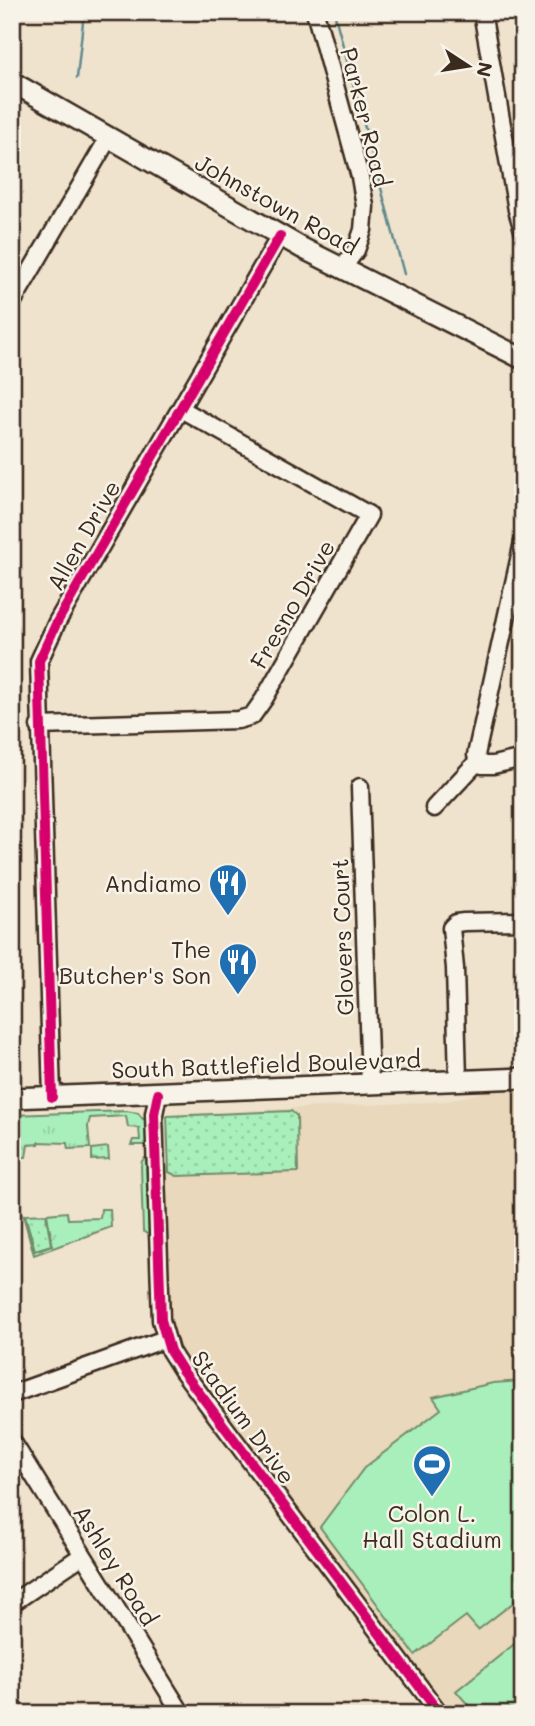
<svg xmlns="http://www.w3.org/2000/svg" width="535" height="1726" font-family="Mali,sans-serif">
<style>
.built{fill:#e9d8bb}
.grass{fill:url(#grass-tufts);stroke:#728c6c;stroke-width:2}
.park{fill:url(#park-dots);stroke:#728c6c;stroke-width:2}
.pitch{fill:#a9efbb;stroke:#728c6c;stroke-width:2}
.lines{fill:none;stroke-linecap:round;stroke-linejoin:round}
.stream{stroke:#61898c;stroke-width:2.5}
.minor-casing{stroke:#3b2a1e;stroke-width:21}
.major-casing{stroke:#3b2a1e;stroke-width:24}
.minor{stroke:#f7f3e8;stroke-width:16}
.major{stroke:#f7f3e8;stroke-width:19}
.cycleway-casing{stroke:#f7f3e8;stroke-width:15}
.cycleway{stroke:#d6006c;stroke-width:10}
.labels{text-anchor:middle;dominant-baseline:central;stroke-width:5;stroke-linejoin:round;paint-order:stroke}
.street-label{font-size:23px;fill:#3b2a1e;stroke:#f7f3e8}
.poi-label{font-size:23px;fill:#3b2a1e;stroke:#f7f3e8;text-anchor:end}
</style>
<defs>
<pattern id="grass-tufts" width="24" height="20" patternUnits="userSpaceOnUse" patternTransform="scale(1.75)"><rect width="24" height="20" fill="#a9efbb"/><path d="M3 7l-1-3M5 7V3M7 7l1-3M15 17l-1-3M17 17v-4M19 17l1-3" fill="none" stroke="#92cda0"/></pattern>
<pattern id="park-dots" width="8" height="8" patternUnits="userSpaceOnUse" patternTransform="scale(1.75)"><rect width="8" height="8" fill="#a9efbb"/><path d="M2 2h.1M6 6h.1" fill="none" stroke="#92cda0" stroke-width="1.8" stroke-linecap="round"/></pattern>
</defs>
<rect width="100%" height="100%" fill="#efe3ce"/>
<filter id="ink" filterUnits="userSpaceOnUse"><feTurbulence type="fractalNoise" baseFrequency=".0143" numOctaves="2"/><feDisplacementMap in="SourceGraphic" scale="14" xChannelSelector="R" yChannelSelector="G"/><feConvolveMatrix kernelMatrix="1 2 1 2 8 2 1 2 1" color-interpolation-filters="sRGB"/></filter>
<g filter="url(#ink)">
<!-- built -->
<path class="built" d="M 523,1089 L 523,1714 L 454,1714 L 333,1556 L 179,1347 L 172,1321 L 169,1286 L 165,1128 L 178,1114 L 448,1101 L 491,1090 Z"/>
<!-- grass -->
<path class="grass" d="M 126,1111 L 138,1113 L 143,1119 L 146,1118 L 148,1141 L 145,1145 L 131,1145 L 133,1140 L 140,1140 L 139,1128 L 128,1127 L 126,1116 L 90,1118 L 88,1126 L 90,1148 L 68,1149 L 67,1143 L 39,1142 L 39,1144 L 28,1145 L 26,1157 L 12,1157 L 12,1115 Z
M 146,1157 L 148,1158 L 152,1232 L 148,1235 L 143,1231 L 141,1166 L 142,1161 Z
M 101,1209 L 110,1209 L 111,1227 L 34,1255 L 23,1215 L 24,1215 L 35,1251 L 52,1245 L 47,1214 L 67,1212 L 68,1219 L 100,1218 Z"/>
<!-- park -->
<path class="park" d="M 291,1111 L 297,1116 L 298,1172 L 177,1176 L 169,1172 L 167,1116 Z
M 108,1147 L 109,1159 L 92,1160 L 92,1149 Z
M 46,1214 L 51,1245 L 35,1250 L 25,1215 Z"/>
<!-- pitch -->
<path class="pitch" d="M 523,1381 L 523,1595 L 478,1630 L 466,1616 L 415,1655 L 320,1527 L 364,1468 L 441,1409 L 433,1397 L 493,1383 Z
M 523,1637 L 523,1714 L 476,1714 L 456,1691 Z"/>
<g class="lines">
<!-- stream -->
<path class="stream" d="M 334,12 L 404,274
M 77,78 L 84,12"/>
<defs>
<path id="minor" d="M 315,12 L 360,177 L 365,206 L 363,230 L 356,250 L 342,269
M 482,12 L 517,210 L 523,230
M 12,303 L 109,137
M 39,726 L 238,720 L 252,716 L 264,699 L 369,515 L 181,409
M 478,761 L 476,755 L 523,542
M 478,761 L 482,765 L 493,765 L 523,758
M 360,787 L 370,1085
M 434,808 L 478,761
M 458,1080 L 455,968 L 451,928 L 456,923 L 464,922 L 523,921
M 158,1094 L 154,1114 L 161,1320 L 170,1351 L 182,1370 L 440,1714
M 52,1097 L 39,661 L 57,622 L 280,236
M 12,1394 L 165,1339
M 12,1441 L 182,1714
M 12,1603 L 83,1555"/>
<path id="major" d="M 12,82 L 302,248 L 523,359
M 12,1098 L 523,1078"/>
</defs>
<!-- minor casing -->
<use href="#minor" class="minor-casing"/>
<!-- major casing -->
<use href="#major" class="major-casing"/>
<!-- minor -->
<use href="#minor" class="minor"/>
<!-- major -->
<use href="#major" class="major"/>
<defs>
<path id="cycleway" d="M 158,1094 L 154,1114 L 161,1320 L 170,1351 L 182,1370 L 440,1714
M 52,1097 L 39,661 L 57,622 L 280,236"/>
</defs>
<!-- cycleway casing -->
<use href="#cycleway" class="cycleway-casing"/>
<!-- cycleway -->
<use href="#cycleway" class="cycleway"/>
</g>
</g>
<!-- icons -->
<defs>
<symbol id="restaurant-pin" viewBox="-11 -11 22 30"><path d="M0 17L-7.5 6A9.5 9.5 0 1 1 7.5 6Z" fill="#1f6fb2" stroke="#f7f3e8"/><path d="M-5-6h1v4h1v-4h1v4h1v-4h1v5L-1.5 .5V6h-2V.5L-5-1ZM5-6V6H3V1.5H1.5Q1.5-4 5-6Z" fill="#fff"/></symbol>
<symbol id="stadium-pin" viewBox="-11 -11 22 30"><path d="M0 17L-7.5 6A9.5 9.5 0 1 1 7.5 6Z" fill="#1f6fb2" stroke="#f7f3e8"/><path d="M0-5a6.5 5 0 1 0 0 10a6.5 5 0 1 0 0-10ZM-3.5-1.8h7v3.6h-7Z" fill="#fff"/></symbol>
</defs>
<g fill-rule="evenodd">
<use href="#restaurant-pin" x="206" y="861" width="44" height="60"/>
<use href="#restaurant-pin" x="216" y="940" width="44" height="60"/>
<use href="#stadium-pin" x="410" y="1442" width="44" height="60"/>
</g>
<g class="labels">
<!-- street labels -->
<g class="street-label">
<text transform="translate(366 117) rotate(76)">Parker Road</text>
<text transform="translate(277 204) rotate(29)">Johnstown Road</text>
<text transform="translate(83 535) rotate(-60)">Allen Drive</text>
<text transform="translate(292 604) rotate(-60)">Fresno Drive</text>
<text transform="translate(342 937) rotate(-92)">Glovers Court</text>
<text transform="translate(266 1064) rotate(-2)">South Battlefield Boulevard</text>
<text transform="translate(244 1417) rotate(54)">Stadium Drive</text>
<text transform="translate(116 1565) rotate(58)">Ashley Road</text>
</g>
<!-- poi labels -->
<g class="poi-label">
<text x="201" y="883">Andiamo</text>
<text x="211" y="949">The<tspan x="211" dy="26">Butcher's Son</tspan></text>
<text x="432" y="1513" text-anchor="middle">Colon L.<tspan x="432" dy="26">Hall Stadium</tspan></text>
</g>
</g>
<!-- margin -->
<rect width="535" height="1726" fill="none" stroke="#f7f3e8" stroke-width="42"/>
<rect x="21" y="21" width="493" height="1684" fill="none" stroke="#3b2a1e" stroke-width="2.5" filter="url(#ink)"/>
<!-- north arrow -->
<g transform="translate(468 66) rotate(102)" stroke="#f7f3e8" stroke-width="5" paint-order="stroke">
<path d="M0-5L12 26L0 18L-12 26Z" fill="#3b2a1e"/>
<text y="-10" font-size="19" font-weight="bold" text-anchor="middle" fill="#3b2a1e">N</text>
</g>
</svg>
